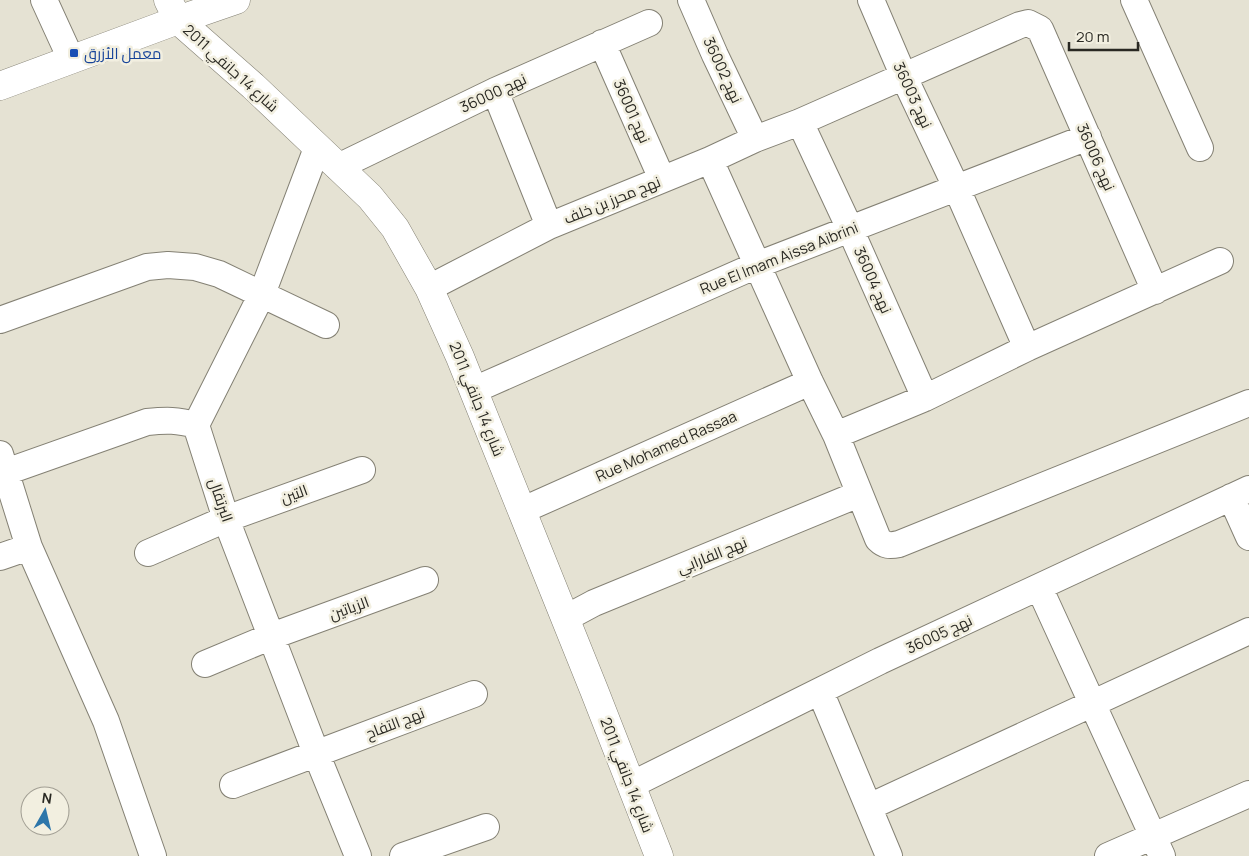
<svg xmlns="http://www.w3.org/2000/svg" width="1249" height="856" font-family="Manrope,Cairo,sans-serif">
<style>
.lines{fill:none;stroke-linecap:round;stroke-linejoin:round}
.street-casing{stroke:#848174;stroke-width:28}
.secondary-casing{stroke:#848174;stroke-width:29}
.street{stroke:#fff;stroke-width:26}
.secondary{stroke:#fff;stroke-width:28}
.transit-dot{fill:#1a4fb4;stroke:#f2efe0;stroke-width:2}
.labels{text-anchor:middle;dominant-baseline:central;stroke-width:5;stroke-linejoin:round;paint-order:stroke}
.transit-label{font-size:15px;fill:#164399;stroke:#f2efe0;text-anchor:start}
.street-label{font-size:15px;fill:#292822;stroke:#f2efe0}
</style>
<rect width="100%" height="100%" fill="#e5e2d3"/>
<g class="lines">
<defs>
<path id="street" d="M 44,0 L 71,59
M 691,0 L 715,55 L 755,139
M 871,0 L 904,77 L 957,189 L 1027,348
M 1134,0 L 1200,148
M 602,43 L 662,179
M 495,91 L 549,226
M 800,122 L 850,229 L 925,398
M 317,148 L 262,294 L 196,425 L 226,519 L 316,753 L 358,856
M 710,160 L 810,382 L 836,435 L 878,539 C 885,546 890,546 899,544 L 1249,403
M 338,167 L 495,91 L 649,23
M 429,288 L 549,226 L 710,160 L 755,139 L 800,122 L 1020,25 L 1028,23 L 1040,29 L 1155,291
M 0,320 L 147,267 L 168,265 L 195,267 L 219,274 L 326,325
M 474,390 L 757,265 L 1088,137
M 836,435 L 925,398 L 1027,348 L 1220,261
M 0,454 L 29,547 L 106,721 L 153,856
M 0,474 L 147,422 C 167,420 177,420 196,425
M 1231,497 L 1249,537
M 523,510 L 810,382
M 148,553 L 226,519 L 362,470
M 0,557 L 29,547
M 1039,587 L 1162,856
M 566,618 L 594,603 L 859,494
M 205,664 L 272,636 L 425,580
M 820,691 L 889,856
M 233,785 L 474,694
M 631,785 L 880,661 L 1249,489
M 869,807 L 1249,631
M 403,856 L 486,827
M 1108,856 L 1249,794"/>
<path id="secondary" d="M 168,0 L 178,20 L 253,86 L 370,197 L 395,228 L 429,288 L 460,357 L 594,690 L 659,856
M 0,86 L 178,20 L 236,0"/>
</defs>
<!-- street casing -->
<use href="#street" class="street-casing"/>
<!-- secondary casing -->
<use href="#secondary" class="secondary-casing"/>
<!-- street -->
<use href="#street" class="street"/>
<!-- secondary -->
<use href="#secondary" class="secondary"/>
</g>
<!-- markers -->
<rect class="transit-dot" x="69" y="48" width="10" height="10" rx="2.5"/>
<g class="labels">
<!-- transit labels -->
<g class="transit-label">
<text x="84" y="53">معمل الأزرق</text>
</g>
<!-- street labels -->
<g class="street-label">
<text transform="translate(231 68) rotate(42)">شارع 14 جانفي 2011</text>
<text transform="translate(723 70) rotate(65)">نهج 36002</text>
<text transform="translate(493 93) rotate(-25)">نهج 36000</text>
<text transform="translate(913 95) rotate(65)">نهج 36003</text>
<text transform="translate(632 111) rotate(66)">نهج 36001</text>
<text transform="translate(1096 157) rotate(66)">نهج 36006</text>
<text transform="translate(612 200) rotate(-22)">نهج محرز بن خلف</text>
<text transform="translate(779 258) rotate(-22)">Rue El Imam Aissa Aibrini</text>
<text transform="translate(873 280) rotate(66)">نهج 36004</text>
<text transform="translate(477 399) rotate(68)">شارع 14 جانفي 2011</text>
<text transform="translate(666 446) rotate(-24)">Rue Mohamed Rassaa</text>
<text transform="translate(294 494) rotate(-20)">التين</text>
<text transform="translate(221 500) rotate(71)">البرتقال</text>
<text transform="translate(712 555) rotate(-22)">نهج الفارابي</text>
<text transform="translate(349 608) rotate(-20)">الزياتين</text>
<text transform="translate(939 634) rotate(-25)">نهج 36005</text>
<text transform="translate(395 723) rotate(-21)">نهج التفاح</text>
<text transform="translate(627 775) rotate(69)">شارع 14 جانفي 2011</text>
</g>
</g>
<!-- north arrow -->
<g transform="translate(45 811) rotate(8)"><circle r="24" fill="#f2efe0" stroke="#a29f94"/>
<path d="M0-4L9 19L0 12L-9 19Z" fill="#2d76aa"/>
<text y="-8" font-size="14" font-weight="bold" text-anchor="middle" fill="#292822">N</text>
</g>
<!-- scale -->
<path d="M1069 42v8h69v-8" fill="none" stroke="#292822" stroke-width="2.5"/>
<text x="1076" y="42" font-size="15" fill="#292822" stroke="#f2efe0" stroke-width="4" paint-order="stroke">20 m</text>
</svg>
